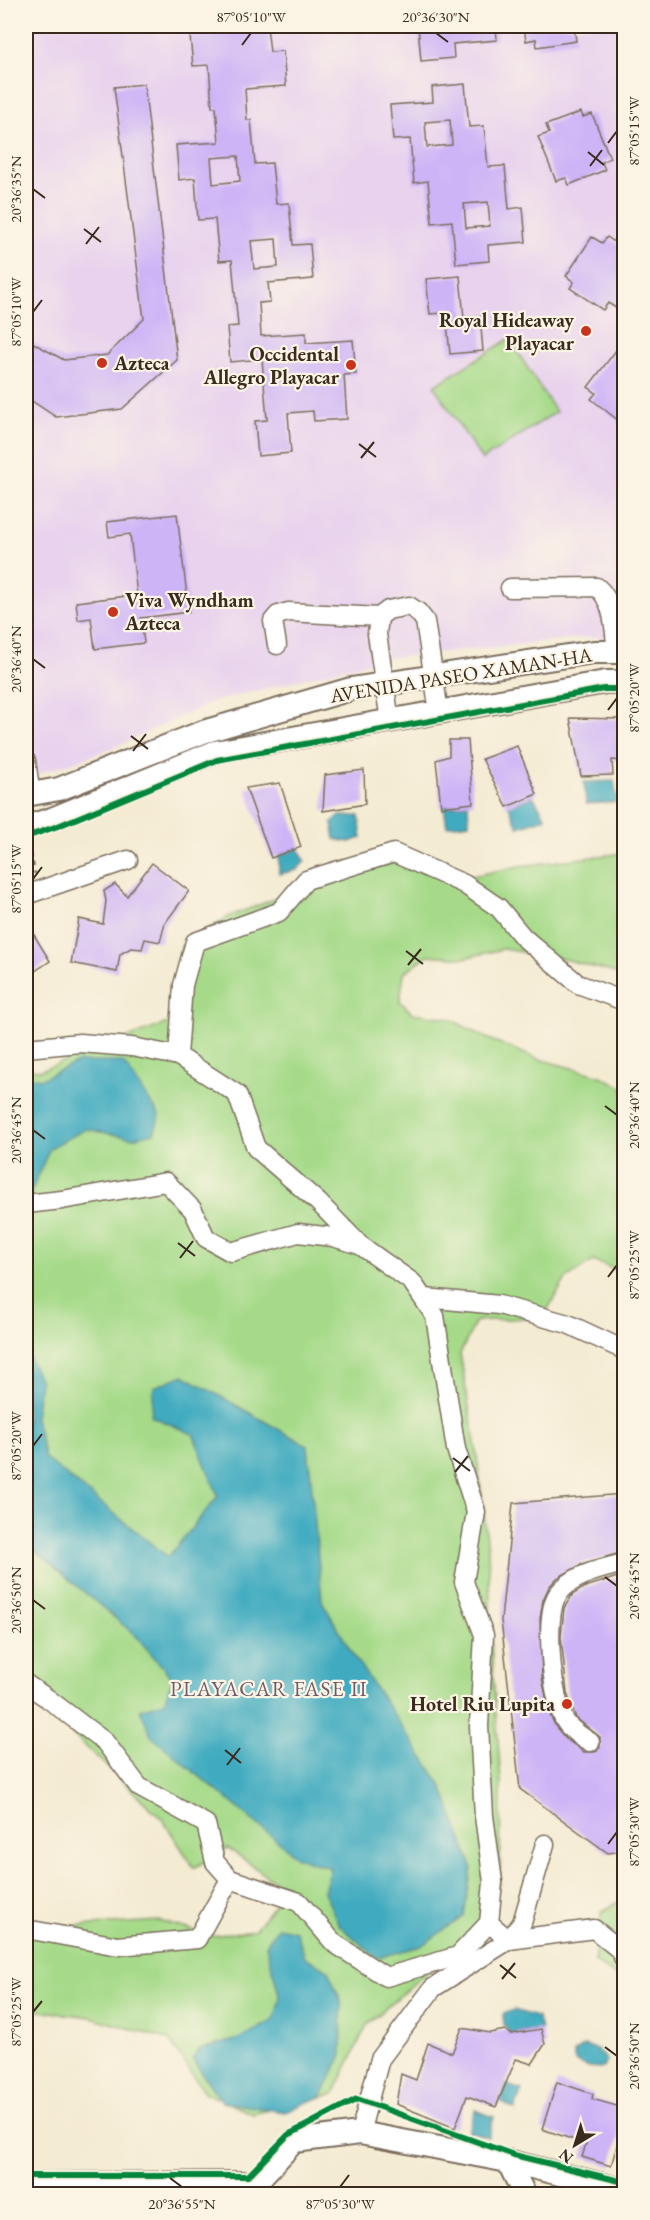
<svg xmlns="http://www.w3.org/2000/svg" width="650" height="2220" viewBox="0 0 650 2220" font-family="'EB Garamond',serif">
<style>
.built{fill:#e8d2ee}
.green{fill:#a6da89;stroke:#708254;stroke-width:1.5}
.water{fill:#41abc0;stroke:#3e6a6f;stroke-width:1.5}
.building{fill:#cdb4f7;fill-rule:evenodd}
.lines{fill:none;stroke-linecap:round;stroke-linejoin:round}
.minor-casing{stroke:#7c6e5d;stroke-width:21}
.major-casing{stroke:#7c6e5d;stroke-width:26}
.path{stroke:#7c6e5d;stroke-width:3;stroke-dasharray:4.5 4.5;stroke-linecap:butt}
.minor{stroke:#fff;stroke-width:18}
.major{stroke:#fff;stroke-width:22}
.cycleway-casing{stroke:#fcf5e5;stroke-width:10}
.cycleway{stroke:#00873e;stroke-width:6}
.ticks{fill:none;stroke:#3b2a1e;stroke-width:2}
.poi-dot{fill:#c8321e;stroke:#fcf5e5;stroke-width:2}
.labels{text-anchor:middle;stroke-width:4.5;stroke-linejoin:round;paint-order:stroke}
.poi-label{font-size:20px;font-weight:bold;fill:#3b2a1e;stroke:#fcf5e5;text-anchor:end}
.street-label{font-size:20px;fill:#3b2a1e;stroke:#fcf5e5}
.neighbourhood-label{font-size:21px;letter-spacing:1.5px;fill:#6e5a6a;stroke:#fcf5e5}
.neatline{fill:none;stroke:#3b2a1e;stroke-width:2}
.ticks-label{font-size:15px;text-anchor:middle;fill:#3b2a1e}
</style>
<rect width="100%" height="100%" fill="#fcf5e5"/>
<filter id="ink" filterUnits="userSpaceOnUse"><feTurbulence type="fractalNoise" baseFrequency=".0167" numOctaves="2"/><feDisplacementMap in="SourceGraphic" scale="12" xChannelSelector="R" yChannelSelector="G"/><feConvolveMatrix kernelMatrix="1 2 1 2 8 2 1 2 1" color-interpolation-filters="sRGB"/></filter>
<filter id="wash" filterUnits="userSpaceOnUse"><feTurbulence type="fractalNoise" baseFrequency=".008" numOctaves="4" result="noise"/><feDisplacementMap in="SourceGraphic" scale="24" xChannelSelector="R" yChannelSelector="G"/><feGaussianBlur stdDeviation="1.35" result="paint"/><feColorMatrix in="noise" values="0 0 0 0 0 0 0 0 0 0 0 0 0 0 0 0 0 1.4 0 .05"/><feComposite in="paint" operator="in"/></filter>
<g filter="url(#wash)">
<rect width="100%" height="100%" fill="#f4ebd3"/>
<path class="built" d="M26 26H624V639L589 637 386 658 215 701 111 749 26 778Z"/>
<g class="green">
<path d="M509 339 556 412 482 460 434 386Z"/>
<path d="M624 853V971L619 974 564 959 503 949 464 958 428 955 404 973 400 1001 412 1013 448 1018 484 1037 535 1058 601 1076 624 1088V1273L593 1261 565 1280 546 1312 525 1318 476 1321 460 1354 476 1448 488 1549 492 1662 501 1781 500 1882 480 1936 422 1976 367 2025 334 2094 253 2114 205 2093 169 2040 91 2017 26 2009V1922L77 1926 160 1921 212 1936 254 1930 286 1890 228 1848 194 1868 163 1820 62 1724 26 1696V1069L41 1070 171 1022 182 945 230 916 317 883 404 860 459 879 519 866Z"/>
<path d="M624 1899V1982L594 1961 602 1911Z"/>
</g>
<g class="water">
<path d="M614 781 618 802 586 804 584 782Z"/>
<path d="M533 796 546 818 518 827 509 806Z"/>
<path d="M468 804 469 823 447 826 444 807Z"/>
<path d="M339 816H359L362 838 349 842 335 839 332 823Z"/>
<path d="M298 848 305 861 297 870 279 874V855Z"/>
<path d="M78 1062H123L160 1116 154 1133 132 1138 86 1129 50 1148 26 1204V1075L41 1079Z"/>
<path d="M26 1351 40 1381 35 1418 45 1458 168 1557 218 1496 193 1434 151 1416 154 1387 183 1375 308 1446 322 1601 355 1658 441 1784 472 1867 464 1916 421 1946 377 1958 339 1925 324 1892 330 1868 297 1857 152 1737 140 1709 164 1702 173 1679 135 1635 26 1543Z"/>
<path d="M278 1927 296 1931 305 1957 328 1970 341 2001 342 2055 322 2096 285 2112 222 2102 192 2059 201 2049 239 2039 274 2020 280 1998 266 1945Z"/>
<path d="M514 2010 537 2017 541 2029 511 2034 504 2025 503 2014Z"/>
<path d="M585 2046 597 2049 607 2060 603 2068 587 2067 575 2061 573 2053Z"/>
<path d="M507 2085 522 2090 515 2109 500 2102Z"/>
<path d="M475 2110 494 2117 488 2137 468 2131Z"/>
</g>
<g id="blocks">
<g class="building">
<path d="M189 26H267L270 52 283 51 286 86 245 89 247 120H251L255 164 272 163 276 204 289 203 293 245 310 244 313 279 268 283 270 302 259 303 261 336 306 333V343L353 340 356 374 344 375 347 419 314 421 313 411 288 413 291 453 258 456 255 421 267 420 262 359 230 362 227 327 238 326 232 260 219 261 215 219 198 220 195 178 179 180 176 145 219 142 216 107H212L209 65 193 66ZM238 156 240 181 213 184 211 158ZM276 239 278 267 254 269 251 241Z"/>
<path d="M418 26H496L497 40 453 44 454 58 421 61Z"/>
<path d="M524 26H574L576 41 537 47 536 39 526 41Z"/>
<path d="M144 84 177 360 122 409 56 417 26 397V339L64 360 107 355 144 319 114 87Z"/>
<path d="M465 84 469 127 484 126 488 167 505 166 509 209 523 207 526 242 488 245 489 261 456 264 452 221 432 223 428 181 414 183 410 139 393 140 390 105 433 102 432 87ZM450 120 452 145 427 147 425 122ZM488 202 490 226 466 228 464 204Z"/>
<path d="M581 112 583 117 592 114 610 158 602 162 605 170 569 185 566 178 556 181 538 137 549 133 546 125Z"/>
<path d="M592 237 602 243 607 237 624 249V295L616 308 608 303 603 310 570 288 574 282 566 276Z"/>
<path d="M460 276 464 318 480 316 483 351 450 354 446 313 430 314 426 279Z"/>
<path d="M617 349 624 354V425L591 399 596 393 588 387Z"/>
<path d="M177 514 189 612 141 618 144 643 95 649 91 618 78 620 76 602 137 595 130 534 109 537 107 522Z"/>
<path d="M570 718 624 719V761L612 760 613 775 581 776Z"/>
<path d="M449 740H468L473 803 441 807 436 760 449 756Z"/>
<path d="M517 746 537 794 507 807 482 759Z"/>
<path d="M364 770 365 804 323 811 325 775Z"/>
<path d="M280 783 301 847 271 858 246 788Z"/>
<path d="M152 863 189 891 165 923 160 942 145 939 142 949 131 948 120 954 117 972 71 963 79 919 103 924 106 901 104 891 115 884 127 896Z"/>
<path d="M26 922 50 961 26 977Z"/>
<path d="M624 1494V1552L584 1563 557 1578 549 1587 543 1600 540 1619 542 1678 550 1715 556 1727 566 1739 584 1752H595L600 1748V1737L576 1718 567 1693 561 1637 564 1608 572 1595 585 1587 624 1575V1851L608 1853 520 1789 501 1620 513 1503Z"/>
<path d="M462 2028 490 2033 505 2030 511 2034 541 2029 545 2044 532 2064 516 2059 496 2107 467 2096 455 2128 396 2104 401 2074 416 2080 428 2043 452 2053Z"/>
<path d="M557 2082 593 2094 592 2099 624 2108V2121L611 2166 582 2157 586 2144 542 2129Z"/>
</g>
</g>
</g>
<g filter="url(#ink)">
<use href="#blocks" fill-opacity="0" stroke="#7c6e5d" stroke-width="1.5"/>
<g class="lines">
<g class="minor-casing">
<g id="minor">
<path d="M510 588 597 587C615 603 614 630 617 652"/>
<path d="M277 645 273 621 278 615 288 612 379 617"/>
<path d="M390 721 377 634 379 617 388 610 409 606 418 612 425 621 439 712"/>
<path d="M26 761 31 794"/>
<path d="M26 895 128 860"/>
<path d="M26 1048 80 1043 132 1047 178 1056 183 985 195 942 279 912 306 880 394 853 464 884 499 908 523 937 578 984 624 1001"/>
<path d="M178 1056 237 1094 256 1148 318 1202 357 1242"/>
<path d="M26 1204 62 1200 166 1182 193 1210 206 1238 231 1252 298 1233 333 1237 360 1245 412 1282 435 1316 456 1449 476 1512 464 1582 484 1635 479 1726 484 1816 493 1882 489 1923"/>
<path d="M425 1298 499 1305 568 1324 624 1350"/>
<path d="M26 1684 47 1698 105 1742 139 1787 206 1824 215 1862 230 1879 299 1902 334 1943 386 1977 458 1956 489 1923 509 1940 594 1929 620 1950 624 1959"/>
<path d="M590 1742C581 1736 571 1731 565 1721 552 1700 543 1614 558 1594 573 1574 602 1569 624 1563"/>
<path d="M26 1929 118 1946 197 1939 230 1879"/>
<path d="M360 2133 380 2059 433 1988 509 1940 522 1923 545 1844"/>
</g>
</g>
<g class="major-casing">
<g id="major">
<path d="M26 795 59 789 203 732 351 689 594 652H624"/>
<path d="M26 827 52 819 215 752 606 682H624"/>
<path d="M508 2161 624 2190"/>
<path d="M26 2184 255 2183"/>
<path d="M250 2194 255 2183 294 2141 360 2133 508 2161 524 2194"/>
</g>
</g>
<path class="path" d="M29 845 35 874"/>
<use href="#minor" class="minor"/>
<use href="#major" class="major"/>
<g class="cycleway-casing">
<g id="cycleway">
<path d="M26 837 58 826 217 760 604 689H624"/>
<path d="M26 2176H248L288 2135 357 2099 514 2155 624 2182"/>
</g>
</g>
<use href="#cycleway" class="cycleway"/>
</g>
</g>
<path class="ticks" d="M436 33 448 42M242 45 251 33M608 143 617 131M588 152 604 165M590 166 602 150M33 189 45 198M84 229 101 242M86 244 99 227M33 312 42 300M359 444 376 457M361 458 374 442M33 659 45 668M608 710 617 698M131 736 148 749M133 751 146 734M33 879 42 867M406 951 423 964M408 965 421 949M605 1106 617 1115M33 1130 45 1139M178 1243 195 1256M180 1258 193 1241M608 1277 617 1265M33 1446 42 1434M453 1458 470 1471M455 1472 468 1456M605 1577 617 1586M33 1600 45 1609M225 1750 241 1763M227 1765 240 1748M608 1844 617 1832M500 1965 516 1978M502 1979 515 1963M33 2012 42 2001M605 2047 617 2056M170 2178 182 2187M340 2187 349 2175"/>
<g class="poi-dot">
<circle cx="586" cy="331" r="6"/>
<circle cx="102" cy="363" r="6"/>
<circle cx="351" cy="365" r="6"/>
<circle cx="113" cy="612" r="6"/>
<circle cx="567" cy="1704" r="6"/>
</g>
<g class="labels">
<g class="poi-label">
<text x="574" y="327">Royal Hideaway<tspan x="574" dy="23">Playacar</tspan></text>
<text x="339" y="361">Occidental<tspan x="339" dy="23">Allegro Playacar</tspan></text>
<text x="114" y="370" text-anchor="start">Azteca</text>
<text x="125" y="607" text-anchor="start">Viva Wyndham<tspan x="125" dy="23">Azteca</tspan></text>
<text x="555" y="1711">Hotel Riu Lupita</text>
</g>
<g class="street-label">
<text transform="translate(461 675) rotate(-9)" y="7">AVENIDA PASEO XAMAN-HA</text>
</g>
<g class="neighbourhood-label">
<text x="269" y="1696">PLAYACAR FASE II</text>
</g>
</g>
<rect width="650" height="2220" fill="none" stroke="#fcf5e5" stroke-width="66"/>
<g transform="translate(575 2145) rotate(218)" stroke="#fcf5e5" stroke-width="4.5" paint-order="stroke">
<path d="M0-4.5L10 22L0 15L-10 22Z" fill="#3b2a1e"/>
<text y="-9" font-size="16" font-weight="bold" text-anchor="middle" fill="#3b2a1e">N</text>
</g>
<rect x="33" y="33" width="584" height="2154" class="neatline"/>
<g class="ticks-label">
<text x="251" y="22">87°05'10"W</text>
<text x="436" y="22">20°36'30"N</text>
<text transform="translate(634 131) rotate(-90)" y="5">87°05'15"W</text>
<text transform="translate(16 189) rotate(-90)" y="5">20°36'35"N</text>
<text transform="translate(16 312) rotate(-90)" y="5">87°05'10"W</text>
<text transform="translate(16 659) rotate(-90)" y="5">20°36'40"N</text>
<text transform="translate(634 698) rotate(-90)" y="5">87°05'20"W</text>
<text transform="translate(16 879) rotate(-90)" y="5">87°05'15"W</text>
<text transform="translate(634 1115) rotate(-90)" y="5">20°36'40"N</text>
<text transform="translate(16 1130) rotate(-90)" y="5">20°36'45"N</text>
<text transform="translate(634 1265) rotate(-90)" y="5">87°05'25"W</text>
<text transform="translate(16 1446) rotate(-90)" y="5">87°05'20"W</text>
<text transform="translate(634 1586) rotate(-90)" y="5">20°36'45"N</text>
<text transform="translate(16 1600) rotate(-90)" y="5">20°36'50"N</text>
<text transform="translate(634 1832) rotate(-90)" y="5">87°05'30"W</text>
<text transform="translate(16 2012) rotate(-90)" y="5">87°05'25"W</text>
<text transform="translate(634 2056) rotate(-90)" y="5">20°36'50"N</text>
<text x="182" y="2209">20°36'55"N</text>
<text x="340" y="2209">87°05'30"W</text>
</g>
</svg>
